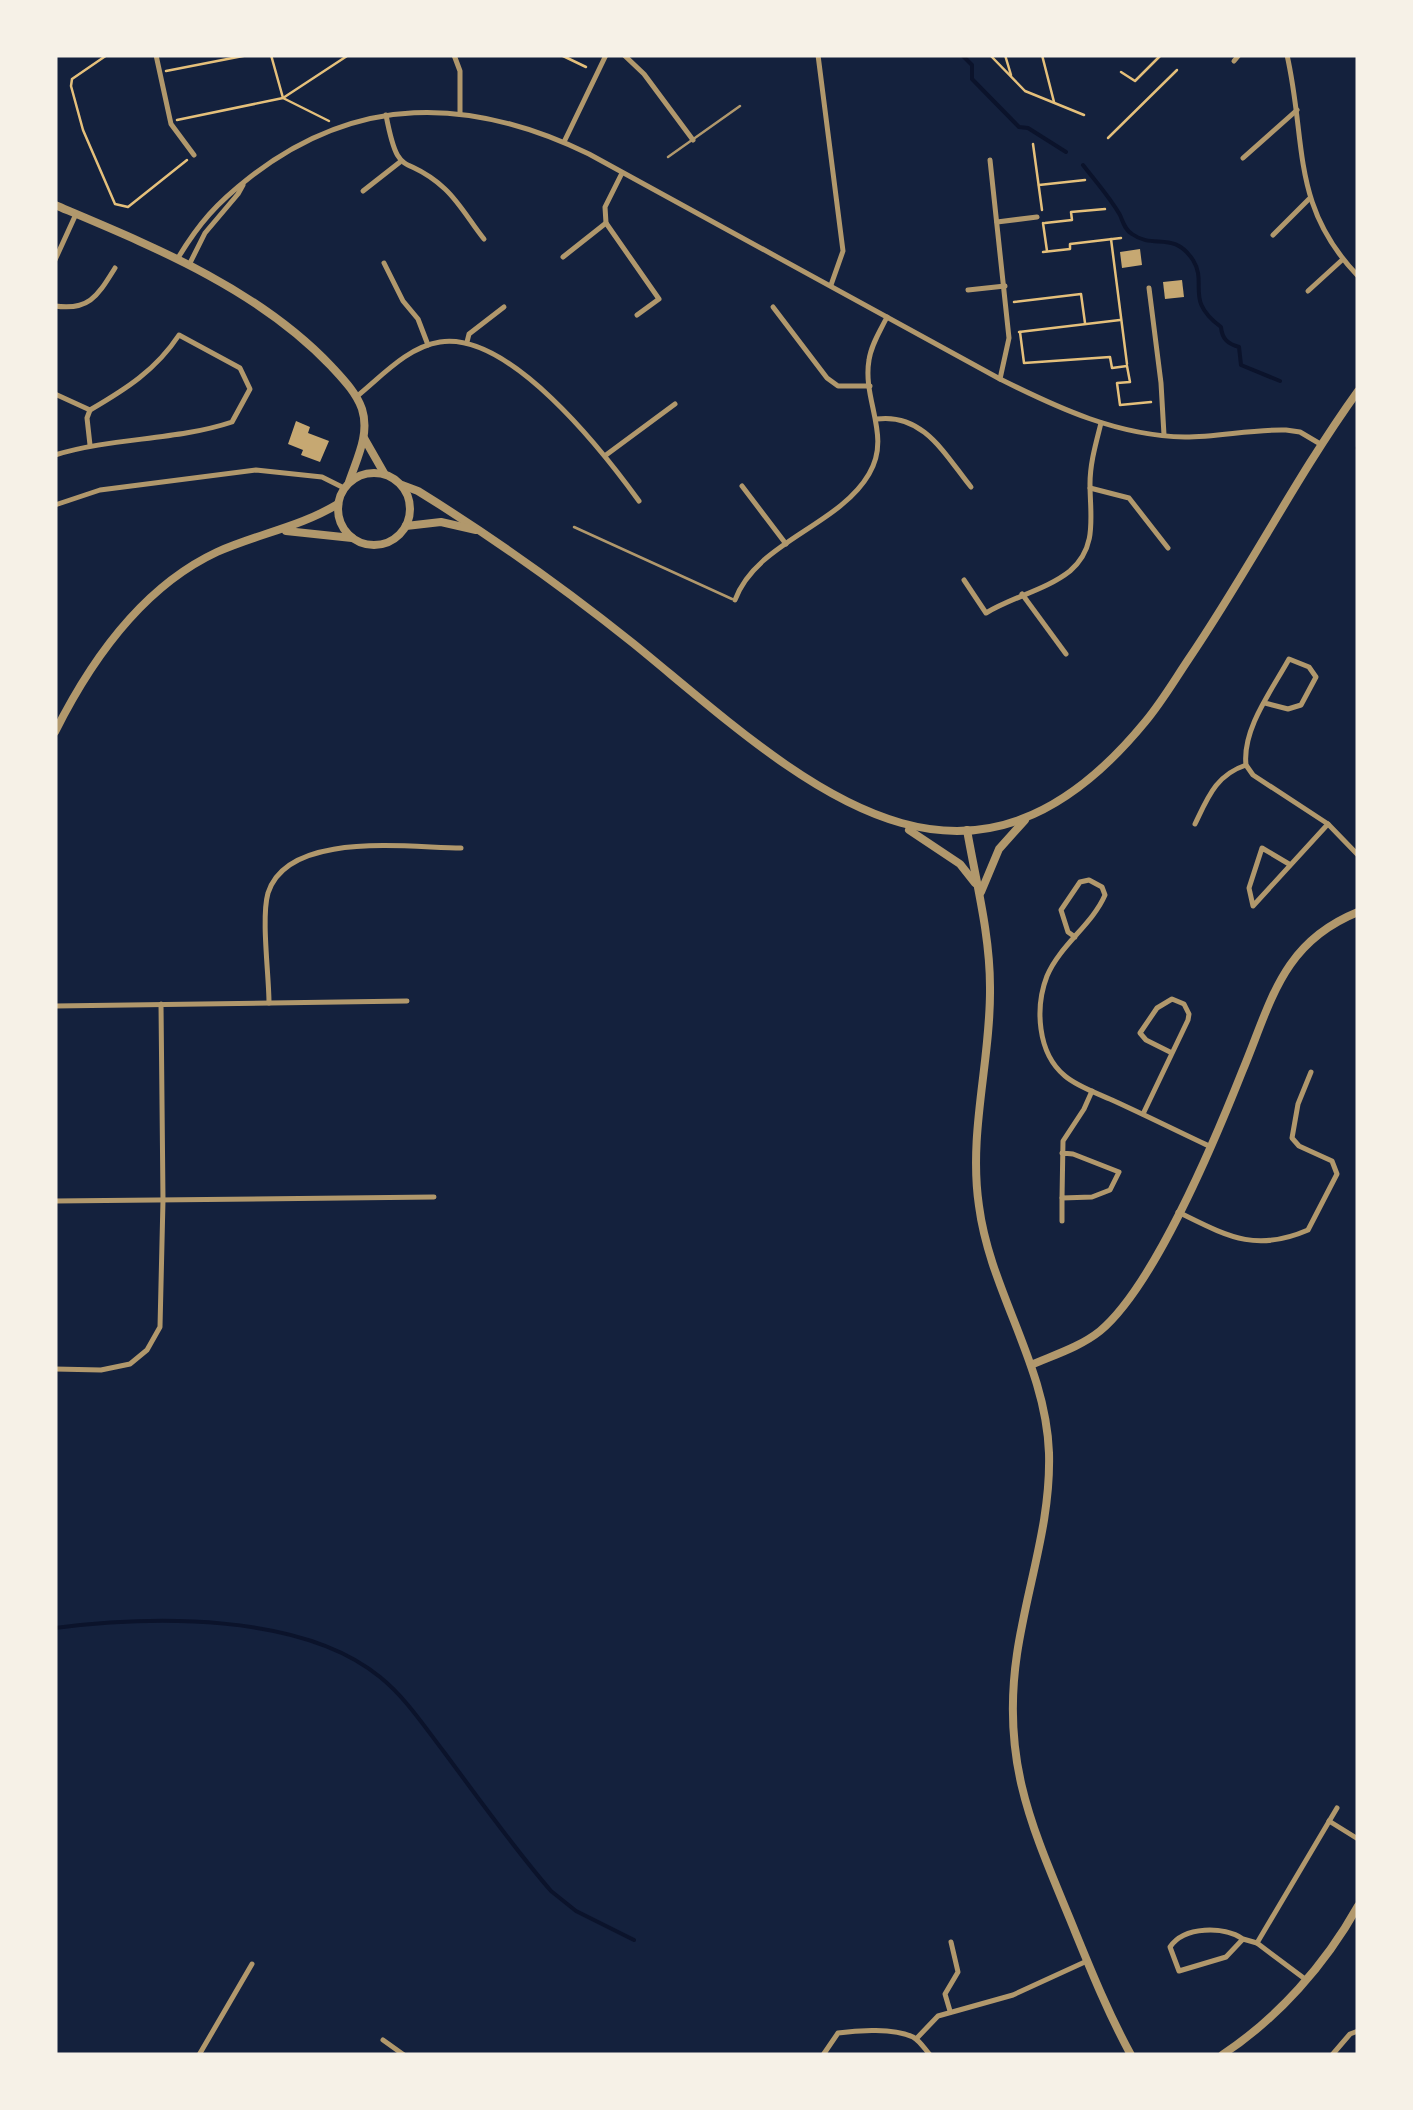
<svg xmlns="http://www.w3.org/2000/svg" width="1413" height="2110" viewBox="0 0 1413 2110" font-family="Mulish,sans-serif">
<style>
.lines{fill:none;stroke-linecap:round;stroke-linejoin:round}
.stream{stroke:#0b132b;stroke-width:4}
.building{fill:#c6a872}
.path{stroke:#e5c07b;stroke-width:2.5}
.service{stroke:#b1986c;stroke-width:2.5}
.minor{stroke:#b1986c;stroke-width:5}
.tertiary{stroke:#b1986c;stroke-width:8}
</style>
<rect width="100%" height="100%" fill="#14213d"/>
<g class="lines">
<g class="stream">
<path d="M962 55 972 65V79L1019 127 1028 128 1066 152"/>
<path d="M1083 165C1096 182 1109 196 1120 215 1123 222 1125 230 1132 234 1154 250 1173 230 1193 260 1208 284 1184 300 1221 327 1222 339 1228 344 1239 347L1241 365 1280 381"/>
<path d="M1357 448 1358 449"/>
<path d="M55 1628C150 1616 301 1612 380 1677 405 1697 424 1726 444 1752 479 1799 513 1847 551 1891L576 1911 634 1940"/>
</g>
</g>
<g class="building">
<path d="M1140 249 1142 265 1122 268 1120 252Z"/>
<path d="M1182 280 1184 297 1165 299 1163 282Z"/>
<path d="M296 421 310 427 308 433 329 441 320 462 301 455 303 450 288 444Z"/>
</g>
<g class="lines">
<g class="path">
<path d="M107 55 72 79 71 86 83 130 115 204 128 207 187 160"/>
<path d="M271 55 283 98 329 121"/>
<path d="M561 55 586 67"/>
<path d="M990 55 1025 91 1084 115"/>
<path d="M1005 55 1011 75"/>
<path d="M1042 55 1054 102"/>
<path d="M166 71 248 55"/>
<path d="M1121 72 1135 81 1161 55"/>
<path d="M177 120 283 98 347 56"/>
<path d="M1108 138 1177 70"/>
<path d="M1033 144 1042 210"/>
<path d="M1039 185 1085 180"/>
<path d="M1043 223 1047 251"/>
<path d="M1045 223 1072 220 1071 212 1105 209"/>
<path d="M1111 239 1127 364"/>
<path d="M1043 252 1070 249V244L1121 238"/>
<path d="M1014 302 1081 294 1085 323"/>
<path d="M1019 332 1120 320"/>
<path d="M1020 332 1024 363 1110 357 1112 368 1127 366 1130 382 1117 383 1120 405 1151 402"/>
</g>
<g class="service">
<path d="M668 157 740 106"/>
<path d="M574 527 732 599"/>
</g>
<g class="minor">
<path d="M156 55 171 124 194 155"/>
<path d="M454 55 460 71V114"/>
<path d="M624 55 644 74 693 140"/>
<path d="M818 55 843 251 831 285"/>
<path d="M1287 55C1307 143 1290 205 1358 276"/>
<path d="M1234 61 1239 55"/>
<path d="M386 115C399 183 404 151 445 189 460 203 471 223 484 239"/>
<path d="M564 142 606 55"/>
<path d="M1243 158 1297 110"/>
<path d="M990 160 1009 338 1000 379"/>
<path d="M622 173 605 207 606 223 659 299 637 315"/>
<path d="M363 191 400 162"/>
<path d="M997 222 1037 217"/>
<path d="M1273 235 1309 199"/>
<path d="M563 257 606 223"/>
<path d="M178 258C199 223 217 203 249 178 356 94 469 96 589 154L1000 379C1058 408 1118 436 1185 437 1219 437 1252 429 1286 430L1300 432 1322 445"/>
<path d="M55 260 76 214"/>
<path d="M384 263 403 301 418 319 428 345"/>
<path d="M189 265 205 233 238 194 243 185"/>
<path d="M1149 288 1161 383 1164 435"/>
<path d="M968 290 1005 286"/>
<path d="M1308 291 1342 260"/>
<path d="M55 306C90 311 98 295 115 268"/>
<path d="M773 307 827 378 838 386H870"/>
<path d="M467 342 469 334 504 307"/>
<path d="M55 394 90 410C126 389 156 370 179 335L240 368 250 389 232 422C175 441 113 437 55 455"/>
<path d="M356 397C381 377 407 347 440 342 509 331 602 450 639 501"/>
<path d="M90 410 87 418 90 445"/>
<path d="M877 419C924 413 945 455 971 487"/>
<path d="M606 455 675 404"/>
<path d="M742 486 786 544"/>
<path d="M1090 488 1129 498 1168 548"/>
<path d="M55 505 100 490 256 470 322 477 344 488"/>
<path d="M964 580 986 613C1012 597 1046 590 1070 571 1098 547 1090 516 1090 484 1090 463 1096 443 1101 423"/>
<path d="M1022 594 1066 654"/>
<path d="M735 600C756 542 839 526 869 474 892 436 862 400 869 360 871 345 880 331 887 317"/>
<path d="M1265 703 1288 709 1301 705 1316 677 1309 667 1289 659C1272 690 1242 729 1246 765L1253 775 1328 824 1358 855"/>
<path d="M1195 824C1208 797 1216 775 1246 765"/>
<path d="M1289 864 1262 848 1249 888 1253 906 1328 824"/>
<path d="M1075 937 1068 932 1061 910 1080 882 1089 880 1102 887 1105 895C1092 925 1060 945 1047 976 1035 1007 1037 1053 1065 1076 1078 1087 1097 1093 1112 1100 1145 1115 1177 1131 1209 1146"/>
<path d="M269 1003C269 975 261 918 268 893 288 830 409 848 461 848"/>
<path d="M55 1006 407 1001"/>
<path d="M1143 1114 1188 1020 1189 1014 1184 1004 1172 999 1157 1008 1140 1033 1146 1040 1172 1053"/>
<path d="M1062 1153 1073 1154 1119 1172 1110 1190 1092 1197 1062 1198 1063 1141 1084 1109 1092 1091"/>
<path d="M55 1201 434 1197"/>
<path d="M1178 1212C1227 1236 1255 1253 1308 1230L1337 1174 1332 1161 1299 1146 1292 1138 1298 1104 1311 1072"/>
<path d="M1062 1221V1198"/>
<path d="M55 1369 101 1370 130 1364 147 1350 160 1327 163 1200 161 1004"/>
<path d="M1329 1821 1358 1839"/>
<path d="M1243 1939C1224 1926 1184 1926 1170 1947L1179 1971 1226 1957 1243 1939 1257 1943"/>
<path d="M1305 1979 1257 1943 1337 1808"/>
<path d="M950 2011 945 1994 958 1972 951 1942"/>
<path d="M917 2038 938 2016 1013 1995 1087 1961"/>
<path d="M383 2040 404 2055"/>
<path d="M199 2055 252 1964"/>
<path d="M823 2055 838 2033C858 2030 894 2028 913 2037 920 2041 924 2048 930 2055"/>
<path d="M1332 2055 1350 2034 1358 2031"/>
</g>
<g class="tertiary">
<path d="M55 205C152 246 257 288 331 366 342 378 356 392 362 409 370 434 357 458 349 482"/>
<path d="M364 438 384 473"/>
<circle cx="374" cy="509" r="36"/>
<path d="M402 485 418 491C494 538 564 588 634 644 798 778 962 945 1145 722 1161 703 1174 681 1188 660 1248 572 1296 477 1358 391"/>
<path d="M406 526 441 522 476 530"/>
<path d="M286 531 352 538"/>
<path d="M55 732C91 660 142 587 217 552 257 534 300 527 338 504"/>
<path d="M909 830 960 864 975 883"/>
<path d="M967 830C976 882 990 934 990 987 991 1061 968 1132 979 1206 990 1291 1046 1365 1049 1453 1051 1523 1027 1586 1017 1654 1001 1762 1032 1827 1072 1924 1090 1968 1108 2013 1131 2055"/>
<path d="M981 892 999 849 1025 820"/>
<path d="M1031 1365C1054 1355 1080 1347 1100 1331 1154 1286 1215 1140 1242 1072 1271 1003 1281 943 1358 912"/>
<path d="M1222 2055C1278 2018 1325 1965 1358 1906"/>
</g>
</g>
<rect width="1413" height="2110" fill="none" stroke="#f6f1e7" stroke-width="115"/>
</svg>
